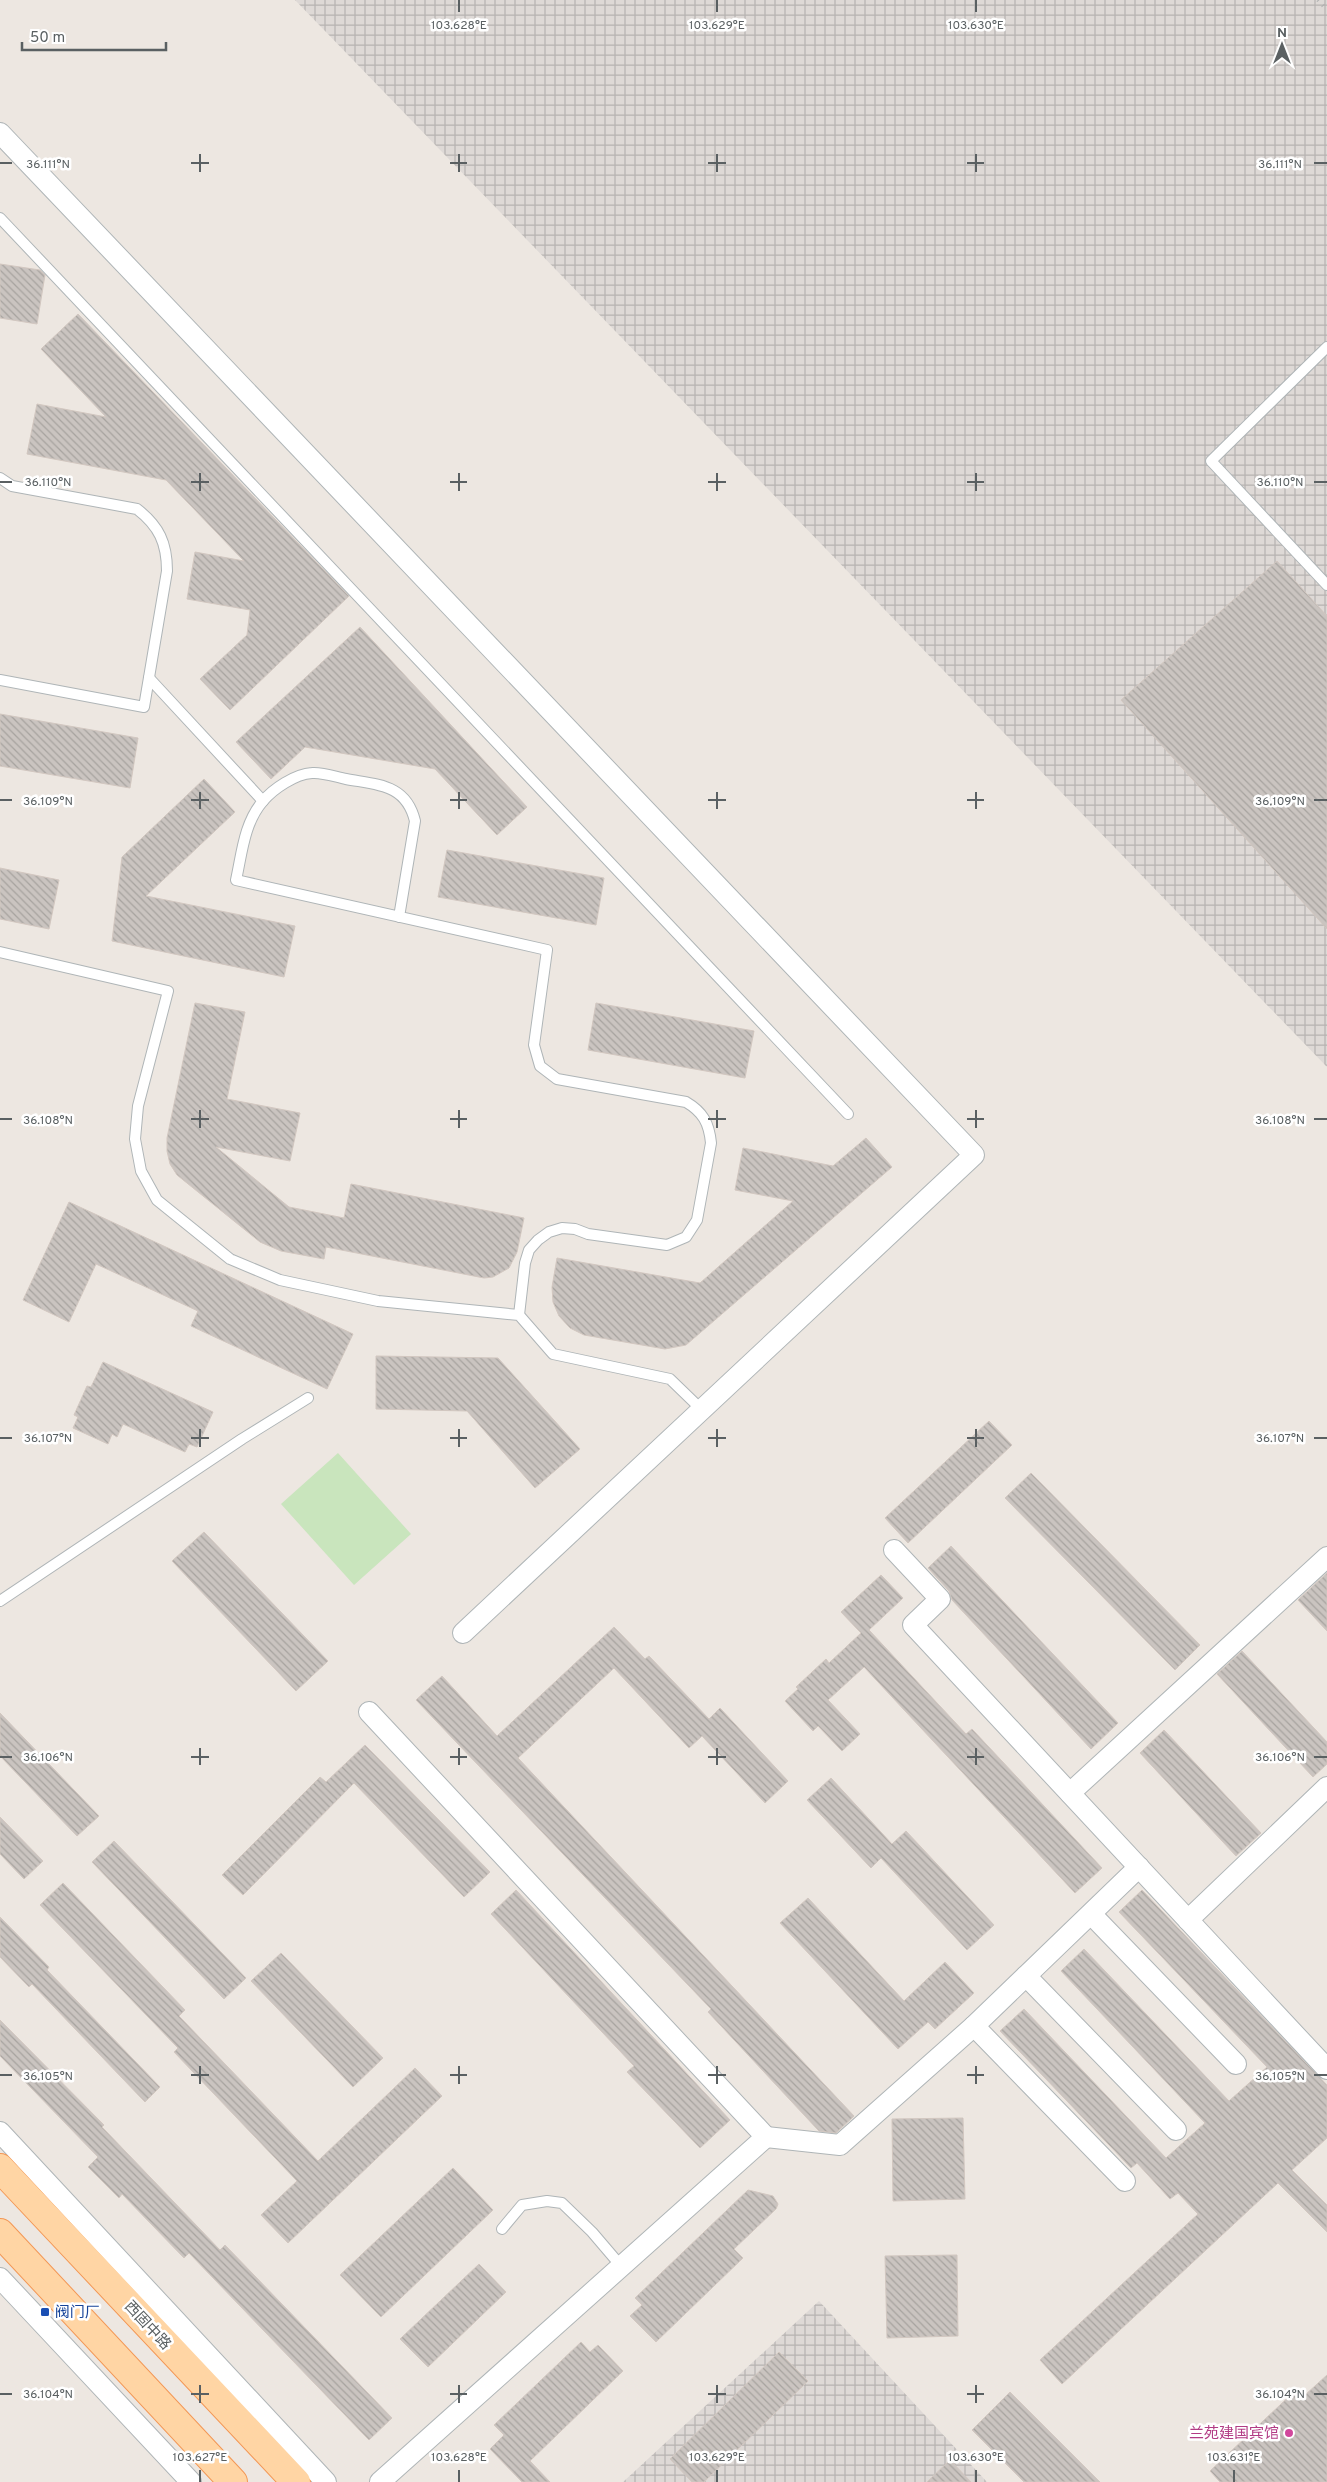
<svg xmlns="http://www.w3.org/2000/svg" width="1327" height="2482" viewBox="0 0 1327 2482" font-family="Overpass,'Noto Sans SC',sans-serif">
<style>
.industrial{fill:url(#industrial-grid)}
.pitch{fill:#c9e5bd}
.building{fill:url(#building-back-hatch);stroke:#d2c7c0}
.lines{fill:none;stroke-linecap:round;stroke-linejoin:round}
.lane-casing{stroke:#afb5b7;stroke-width:12}
.street-casing{stroke:#afb5b7;stroke-width:22}
.primary-casing{stroke:#f39755;stroke-width:30}
.lane{stroke:#fff;stroke-width:10}
.street{stroke:#fff;stroke-width:20}
.primary{stroke:#ffd5a4;stroke-width:28}
.rail{stroke:#afb0b0;stroke-width:4;stroke-dasharray:1 6;stroke-linecap:butt}
.ticks{fill:none;stroke:#5a6062;stroke-width:2}
.transit-dot{fill:#1a4fb4;stroke:#fff;stroke-width:2}
.hotel-dot{fill:#d1479c;stroke:#fff;stroke-width:2}
.labels{text-anchor:middle;stroke-width:5;stroke-linejoin:round;paint-order:stroke}
.transit-label{font-size:15px;fill:#164399;stroke:#fff;text-anchor:start}
.street-label{font-size:15px;fill:#5a6062;stroke:#fff}
.hotel-label{font-size:15px;fill:#b23c85;stroke:#fff;text-anchor:end}
.ticks-label{font-size:12px;text-anchor:middle;fill:#5a6062;stroke:#fff;stroke-width:5;stroke-linejoin:round;paint-order:stroke}
</style>
<defs>
<pattern id="industrial-grid" width="8" height="8" patternUnits="userSpaceOnUse" patternTransform="scale(1.25)"><rect width="8" height="8" fill="#ded9d6"/><path d="M0 4h8M4 0v8" fill="none" stroke="#b7b3b1"/></pattern>
<pattern id="building-back-hatch" width="6" height="6" patternUnits="userSpaceOnUse" patternTransform="scale(1.25)"><rect width="6" height="6" fill="#cac4c0"/><path d="M-1 5l2 2M0 0l6 6M5-1l2 2" fill="none" stroke="#a7a39f"/></pattern>
</defs>
<rect width="100%" height="100%" fill="#ede7e1"/>
<g class="industrial">
<path d="M295 0H1327V1067Z"/>
<path d="M819 2301 987 2482H623Z"/>
</g>
<path class="pitch" d="M338 1453 411 1534 354 1585 281 1504Z"/>
<g class="building">
<path d="M0 264 40 270 45 275 37 324 0 318Z"/>
<path d="M78 314 349 596 230 710 200 679 247 635 250 610 187 599 195 552 244 561 166 480 27 454 37 404 106 417 41 349Z"/>
<path d="M1277 561 1327 616V929L1121 700Z"/>
<path d="M360 627 527 807 497 835 435 769 305 747 271 779 236 742Z"/>
<path d="M0 714 138 738 130 788 0 766Z"/>
<path d="M204 779 235 812 146 896 295 926 284 977 112 941 122 857Z"/>
<path d="M447 850 604 878 596 925 438 897Z"/>
<path d="M0 868 59 880 49 929 0 919Z"/>
<path d="M195 1003 245 1012 227 1099 300 1113 290 1161 216 1147 289 1207 344 1218 351 1184 524 1218 517 1252 509 1268 493 1277 484 1278 326 1247 324 1259 281 1251 260 1242 177 1175 170 1164 167 1151V1138Z"/>
<path d="M596 1003 754 1031 745 1078 588 1050Z"/>
<path d="M866 1138 892 1167 686 1345 665 1349 584 1335 570 1328 559 1316 553 1302 552 1287 557 1258 700 1283 793 1201 735 1190 743 1148 833 1166Z"/>
<path d="M69 1202 353 1334 327 1389 191 1326 198 1311 96 1264 69 1322 23 1300Z"/>
<path d="M376 1356 498 1358 580 1449 535 1488 467 1411 376 1409Z"/>
<path d="M103 1362 213 1412 197 1447 189 1444 185 1452 123 1424 117 1437 112 1434 108 1444 73 1428 78 1417 74 1415 87 1386 91 1387Z"/>
<path d="M989 1421 1012 1445 908 1543 885 1518Z"/>
<path d="M1031 1473 1200 1645 1175 1670 1005 1498Z"/>
<path d="M204 1532 328 1661 296 1691 172 1561Z"/>
<path d="M951 1546 1118 1723 1091 1749 952 1600 949 1591 928 1568Z"/>
<path d="M1327 1573V1631L1298 1600Z"/>
<path d="M881 1575 903 1598 869 1630 966 1734 972 1729 1102 1868 1075 1893 864 1667 828 1700 860 1734 842 1751 818 1726 813 1731 785 1701 798 1689 796 1687 826 1659 829 1663 861 1633 841 1612Z"/>
<path d="M614 1627 645 1659 649 1656 709 1719 720 1708 788 1781 765 1803 702 1736 689 1748 614 1668 518 1758 854 2116 836 2133 819 2131 708 2012 711 2009 416 1700 442 1676 497 1736Z"/>
<path d="M1242 1651 1327 1742V1764L1313 1777 1217 1674Z"/>
<path d="M0 1713 99 1816 77 1836 0 1756Z"/>
<path d="M1164 1730 1261 1833 1236 1856 1140 1753Z"/>
<path d="M365 1745 490 1872 464 1897 354 1783 243 1895 222 1875 320 1777 326 1782Z"/>
<path d="M831 1778 892 1844 906 1831 994 1925 967 1950 881 1858 871 1868 807 1800Z"/>
<path d="M0 1817 43 1861 24 1879 0 1854Z"/>
<path d="M114 1841 246 1978 224 1999 92 1862Z"/>
<path d="M63 1883 185 2010 179 2016 318 2161 415 2068 442 2096 288 2243 261 2215 297 2181 174 2052 178 2048 40 1905Z"/>
<path d="M516 1890 730 2120 700 2148 627 2072 634 2066 491 1914Z"/>
<path d="M1142 1890 1327 2085V2138L1292 2170 1327 2205V2232L1278 2183 1062 2384 1040 2360 1198 2214 1178 2193 1170 2199 1137 2163 1131 2168 1000 2031 1024 2009 1166 2158 1205 2123 1061 1971 1084 1949 1229 2101 1267 2067 1119 1912Z"/>
<path d="M808 1898 904 2001 945 1962 974 1993 935 2029 928 2022 898 2049 780 1923Z"/>
<path d="M0 1917 49 1967 47 1970 160 2087 145 2102 32 1984 29 1987 0 1957Z"/>
<path d="M281 1953 383 2058 353 2087 251 1981Z"/>
<path d="M0 2020 104 2125 102 2127 220 2250 225 2245 392 2418 369 2440 189 2253 184 2258 122 2194 119 2198 88 2167 98 2157 0 2056Z"/>
<path d="M963 2118 965 2199 893 2201 892 2119Z"/>
<path d="M453 2168 493 2210 381 2317 340 2275Z"/>
<path d="M748 2190 773 2196 778 2204 776 2209 734 2249 743 2258 656 2342 630 2316 642 2305 635 2298Z"/>
<path d="M957 2255 958 2336 887 2338 885 2256Z"/>
<path d="M479 2264 506 2292 428 2367 400 2339Z"/>
<path d="M581 2342 590 2352 598 2345 623 2371 530 2461 550 2482H522L490 2449 504 2435 494 2425Z"/>
<path d="M779 2352 808 2381 704 2482H692L670 2459Z"/>
<path d="M1327 2375V2482H1220L1210 2471 1298 2388 1305 2395Z"/>
<path d="M1010 2392 1100 2482H1024L972 2430Z"/>
<path d="M950 2460 971 2482H927Z"/>
</g>
<g class="lines">
<g class="lane-casing">
<g id="lane">
<path d="M0 218 848 1114"/>
<path d="M1327 347 1211 461 1327 585"/>
<path d="M0 478 12 486 137 509C159 526 167 543 167 571L144 707 0 680"/>
<path d="M149 678 263 801"/>
<path d="M399 917 415 821C406 784 378 785 346 779 336 777 322 772 312 773 295 774 273 789 263 801 244 823 242 853 236 880L547 950 534 1045 540 1066 557 1079 686 1102C703 1112 709 1123 711 1143L697 1220 686 1237 667 1245 588 1234 575 1229 562 1228 549 1232 538 1240 529 1250 525 1263 519 1315"/>
<path d="M0 952 168 991 138 1106 135 1139 141 1171 157 1200 230 1259 280 1280 378 1301 519 1315 553 1354 670 1379 702 1410"/>
<path d="M0 1601 242 1439 308 1398"/>
<path d="M502 2229 522 2205 547 2201 562 2203 592 2232 621 2266"/>
</g>
</g>
<g class="street-casing">
<g id="street">
<path d="M0 133 974 1155 463 1633"/>
<path d="M894 1550 940 1599 913 1625 1327 2069"/>
<path d="M369 1712 766 2137 380 2482"/>
<path d="M1070 1793 1327 1557"/>
<path d="M1091 1914 1236 2064"/>
<path d="M1188 1920 1327 1787"/>
<path d="M1026 1976 1176 2130"/>
<path d="M0 2132 326 2482"/>
<path d="M766 2137 840 2145 974 2026"/>
<path d="M1125 2181 974 2026 1139 1867"/>
<path d="M0 2278 191 2482"/>
</g>
</g>
<g class="primary-casing">
<g id="primary">
<path d="M0 2168 296 2482"/>
<path d="M0 2233 233 2482"/>
</g>
</g>
<use href="#lane" class="lane"/>
<use href="#street" class="street"/>
<use href="#primary" class="primary"/>
<path class="rail" d="M1318 0 1327 10"/>
</g>
<path class="ticks" d="M459 0V12M717 0V12M976 0V12M200 154V172M459 154V172M717 154V172M976 154V172M0 163H12M191 163H209M450 163H467M708 163H726M967 163H984M1314 163H1327M200 473V491M459 473V491M717 473V491M976 473V491M0 482H12M191 482H209M450 482H467M708 482H726M967 482H984M1314 482H1327M200 792V809M459 792V809M717 792V809M976 792V809M0 800H12M191 800H209M450 800H467M708 800H726M967 800H984M1314 800H1327M200 1110V1128M459 1110V1128M717 1110V1128M976 1110V1128M0 1119H12M191 1119H209M450 1119H467M708 1119H726M967 1119H984M1314 1119H1327M200 1429V1447M459 1429V1447M717 1429V1447M976 1429V1447M0 1438H12M191 1438H209M450 1438H467M708 1438H726M967 1438H984M1314 1438H1327M200 1748V1765M459 1748V1765M717 1748V1765M976 1748V1765M0 1757H12M191 1757H209M450 1757H467M708 1757H726M967 1757H984M1314 1757H1327M200 2066V2084M459 2066V2084M717 2066V2084M976 2066V2084M0 2075H12M191 2075H209M450 2075H467M708 2075H726M967 2075H984M1314 2075H1327M200 2385V2403M459 2385V2403M717 2385V2403M976 2385V2403M0 2394H12M191 2394H209M450 2394H467M708 2394H726M967 2394H984M1314 2394H1327M200 2470V2482M459 2470V2482M717 2470V2482M976 2470V2482M1234 2470V2482"/>
<rect class="transit-dot" x="40" y="2307" width="10" height="10" rx="2.5"/>
<circle class="hotel-dot" cx="1289" cy="2433" r="5"/>
<g class="labels">
<g class="transit-label">
<text x="55" y="2317">阀门厂</text>
</g>
<g class="street-label">
<text transform="translate(148 2325) rotate(47)" y="5">西固中路</text>
</g>
<g class="hotel-label">
<text x="1279" y="2438">兰苑建国宾馆</text>
</g>
</g>
<g class="ticks-label">
<text x="459" y="29">103.628°E</text>
<text x="717" y="29">103.629°E</text>
<text x="976" y="29">103.630°E</text>
<text x="48" y="168">36.111°N</text>
<text x="1280" y="168">36.111°N</text>
<text x="48" y="486">36.110°N</text>
<text x="1280" y="486">36.110°N</text>
<text x="48" y="805">36.109°N</text>
<text x="1280" y="805">36.109°N</text>
<text x="48" y="1124">36.108°N</text>
<text x="1280" y="1124">36.108°N</text>
<text x="48" y="1442">36.107°N</text>
<text x="1280" y="1442">36.107°N</text>
<text x="48" y="1761">36.106°N</text>
<text x="1280" y="1761">36.106°N</text>
<text x="48" y="2080">36.105°N</text>
<text x="1280" y="2080">36.105°N</text>
<text x="48" y="2398">36.104°N</text>
<text x="1280" y="2398">36.104°N</text>
<text x="200" y="2461">103.627°E</text>
<text x="459" y="2461">103.628°E</text>
<text x="717" y="2461">103.629°E</text>
<text x="976" y="2461">103.630°E</text>
<text x="1234" y="2461">103.631°E</text>
</g>
<g transform="translate(1282 45)" stroke="#ffffff" stroke-width="4" paint-order="stroke">
<path d="M0-4L9 19L0 12L-9 19Z" fill="#5a6062"/>
<text y="-8" font-size="14" font-weight="bold" text-anchor="middle" fill="#5a6062">N</text>
</g>
<path d="M22 42v8h144v-8" fill="none" stroke="#5a6062" stroke-width="2.5"/>
<text x="30" y="42" font-size="15" fill="#5a6062" stroke="#ffffff" stroke-width="4" paint-order="stroke">50 m</text>
</svg>
